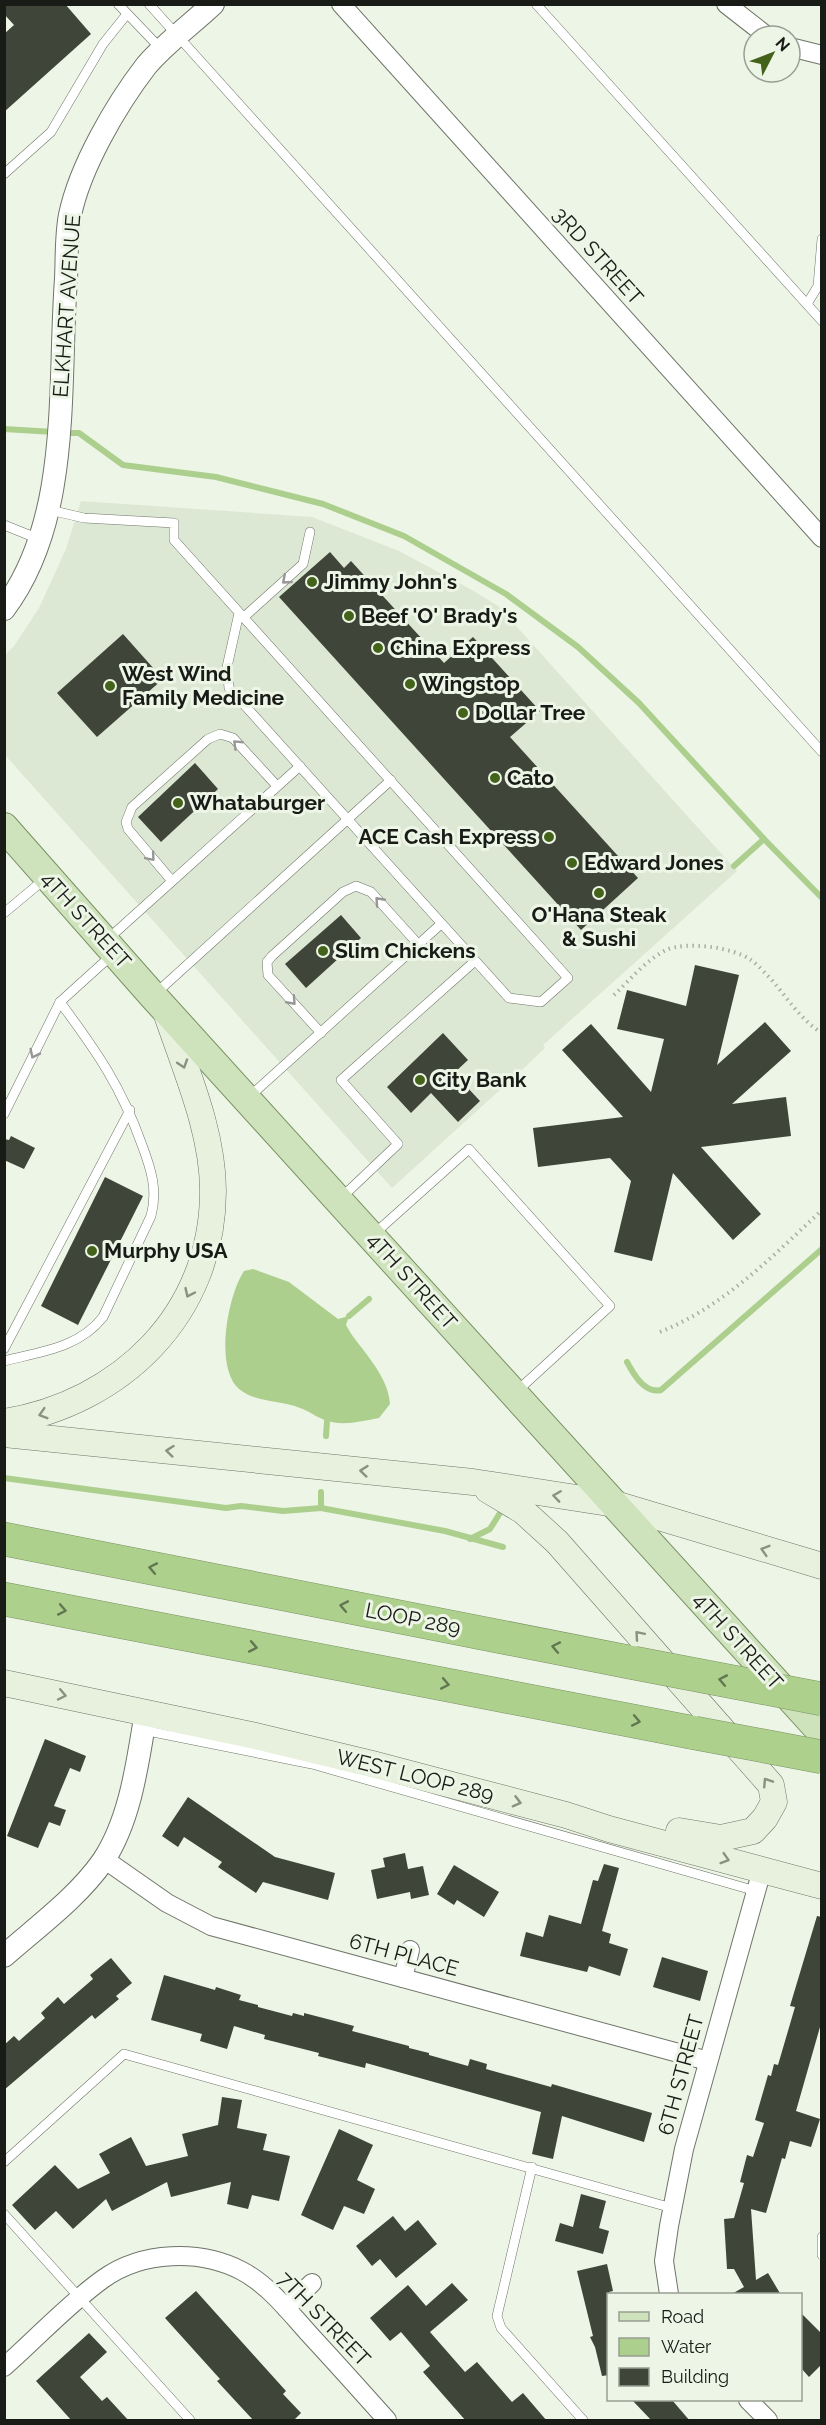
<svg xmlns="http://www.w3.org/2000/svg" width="826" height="2425" viewBox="0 0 826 2425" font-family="Raleway,sans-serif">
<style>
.built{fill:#dce8d3}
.water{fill:#adcf8e}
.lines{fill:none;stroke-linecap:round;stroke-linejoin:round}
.stream{stroke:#adcf8e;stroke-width:6}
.building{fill:#3f4539}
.service-casing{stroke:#6e7568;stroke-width:10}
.minor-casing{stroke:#6e7568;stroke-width:20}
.tertiary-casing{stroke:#6e7568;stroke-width:24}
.secondary-casing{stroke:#6e7568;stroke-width:27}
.primary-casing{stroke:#7a9163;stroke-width:30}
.motorway-casing{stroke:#7a9163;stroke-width:34}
.path{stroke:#a9afa3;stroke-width:4;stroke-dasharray:1.5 4.5;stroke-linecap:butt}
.service{stroke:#fff;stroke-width:9}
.minor{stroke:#fff;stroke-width:18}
.tertiary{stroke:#fff;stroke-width:22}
.secondary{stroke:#e7f1dd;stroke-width:26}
.primary{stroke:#cee3bb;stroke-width:28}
.motorway{stroke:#aed08d;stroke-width:33}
.motorway-bridge-casing{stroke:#7a9163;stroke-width:34;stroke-linecap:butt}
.motorway-bridge{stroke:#aed08d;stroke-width:33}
.oneway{stroke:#979896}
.oneway2{stroke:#8a9183}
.oneway3{stroke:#637652}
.poi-dot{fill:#426319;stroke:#edf5e6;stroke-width:2}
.labels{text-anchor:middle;stroke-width:6;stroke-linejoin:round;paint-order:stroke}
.street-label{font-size:21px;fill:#181b16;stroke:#edf5e6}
.poi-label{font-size:21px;font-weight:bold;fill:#181b16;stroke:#edf5e6;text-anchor:start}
</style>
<rect width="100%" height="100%" fill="#edf5e6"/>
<path class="built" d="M81 501 312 517 399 551 472 590 498 606 737 871 543 1045 545 1048 523 1069 392 1188 5 755 4 656 14 646 39 608 66 549Z"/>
<path class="water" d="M253 1269 289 1282 338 1319 349 1316 346 1325 350 1332C365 1354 388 1376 390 1404L379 1418C362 1421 342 1427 325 1420 316 1417 309 1411 300 1408 281 1400 256 1403 239 1389 214 1367 228 1295 244 1271Z"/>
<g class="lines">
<g class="stream">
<path d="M4 429 54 432"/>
<path d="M64 433H79L123 465 216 477 323 504 404 536 506 594 578 647 639 703 764 839 822 898"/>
<path d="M734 866 764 839"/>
<path d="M349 1316 369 1299"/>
<path d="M627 1362C634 1375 645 1394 661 1390L822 1249"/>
<path d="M326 1436 327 1421"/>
<path d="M4 1478 226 1508 241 1506 283 1511 321 1508V1492"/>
<path d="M321 1508 445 1531 503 1547"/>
<path d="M470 1539 490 1529 500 1513"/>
</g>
</g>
<g class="building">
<path d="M4 4H65L91 34 4 112V34L14 25 4 14Z"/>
<path d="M330 552 344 568 351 561 444 663 473 637 540 711 510 737 638 878 581 930 279 597Z"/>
<path d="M123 634 163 679 97 737 57 693Z"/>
<path d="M195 763 218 789 161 842 138 817Z"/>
<path d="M341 915 361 938 306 988 285 964Z"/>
<path d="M695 965 739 975 717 1065 765 1022 791 1051 732 1104 786 1097 791 1136 701 1147 761 1214 733 1240 673 1173 652 1261 614 1252 631 1181 610 1158 538 1167 533 1128 623 1117 562 1050 591 1024 651 1092 664 1039 617 1029 627 990 686 1006Z"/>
<path d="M443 1033 468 1060 454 1073 480 1101 458 1122 431 1093 411 1113 387 1087Z"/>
<path d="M11 1136 35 1148 24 1169 4 1160V1139L9 1140Z"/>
<path d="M105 1177 143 1196 78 1325 41 1306Z"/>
<path d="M45 1739 86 1756 80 1772 70 1768 54 1806 66 1810 60 1826 49 1822 38 1848 7 1836Z"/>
<path d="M188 1797 275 1857 335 1873 328 1900 263 1882 256 1893 218 1867 222 1862 184 1837 178 1847 162 1836Z"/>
<path d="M405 1853 408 1869 423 1866 429 1895 411 1899 410 1892 377 1899 371 1870 385 1867 383 1858Z"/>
<path d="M604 1864 619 1868 602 1931 611 1934 609 1943 628 1949 620 1976 589 1966 587 1972 520 1956 526 1932 543 1937 549 1915 581 1924 593 1880 598 1881Z"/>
<path d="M454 1865 499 1892 484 1917 457 1900 454 1905 437 1894Z"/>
<path d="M817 1916 822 1917V2020L796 2111 820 2119 811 2147 790 2141 785 2159 782 2158 766 2213 751 2209 756 2280 768 2273 781 2295H730L744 2287 734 2269H727L724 2219 734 2218 744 2183 740 2182 747 2155 753 2157 764 2123 755 2120 768 2075 771 2076 774 2064 778 2065 795 2007 790 2006Z"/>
<path d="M662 1957 708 1971 700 2001 653 1987Z"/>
<path d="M111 1958 132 1983 116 1996 119 1999 95 2019 92 2015 4 2090V2045L14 2036 19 2041 45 2018 41 2013 58 1997 64 2004 93 1979 90 1975Z"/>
<path d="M164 1975 215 1990 216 1987 241 1995 239 2000 258 2005V2007L292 2016 293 2013 304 2016V2013L335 2021 354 2026 352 2031 409 2046V2048L429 2053V2055L468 2066 470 2059 487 2064 486 2069 551 2087 552 2084 652 2113 644 2142 562 2116 553 2159 532 2154 541 2112 366 2063 365 2068 318 2056 319 2053 264 2039 265 2035 234 2026 227 2049 200 2041 202 2034 151 2020Z"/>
<path d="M222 2097 242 2100 237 2128 267 2134 263 2150 290 2156 279 2201 252 2195 248 2209 227 2204 231 2182 171 2197 167 2182 112 2211 106 2199 73 2229 56 2211 35 2230 12 2205 55 2165 78 2189 110 2173 99 2154 131 2137 146 2166 188 2156 182 2134 218 2125Z"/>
<path d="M339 2129 373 2145 357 2180 375 2189 364 2214 344 2206 333 2230 301 2215Z"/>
<path d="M581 2194 606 2201 599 2228 609 2231 603 2254 555 2241 560 2223 573 2227Z"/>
<path d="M393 2216 405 2231 418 2220 437 2244 396 2278 380 2259 372 2266 356 2246Z"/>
<path d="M607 2264 613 2291 609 2292V2375L602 2376 595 2347 590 2337 593 2336 577 2271Z"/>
<path d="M452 2283 468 2300 430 2332 465 2372 477 2362 512 2402 523 2393 547 2421H466L423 2372 430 2366 401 2332 390 2341 370 2318 408 2285 426 2306Z"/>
<path d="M196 2291 286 2391 283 2394 301 2413 293 2421H254L217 2381 220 2379 165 2318Z"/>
<path d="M801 2313 822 2334V2364L809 2377 801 2368Z"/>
<path d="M89 2333 107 2352 80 2377 102 2401 107 2397 129 2421H72L36 2381Z"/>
<path d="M632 2400H672L690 2421H652Z"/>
</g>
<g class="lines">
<g class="service-casing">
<g id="service">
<path d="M118 4 161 49"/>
<path d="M149 4 822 752"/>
<path d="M536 4 822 321"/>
<path d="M4 174 51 132 103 44 127 14"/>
<path d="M807 304 818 286 822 239"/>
<path d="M50 510 84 518 174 523V540L568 978 541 1002 509 998 229 688 227 667 239 613"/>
<path d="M4 525 39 539"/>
<path d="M244 617 303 564 310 532"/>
<path d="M172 881 128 829 126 822 132 807 208 739 220 734 233 738 277 786"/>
<path d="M4 913 46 878"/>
<path d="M108 939 300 766"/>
<path d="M155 994 391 780"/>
<path d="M321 1033 268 975 267 962 272 956 343 892 356 886 371 892 418 944"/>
<path d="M249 1097 441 924"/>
<path d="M4 1114 60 1002"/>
<path d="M341 1198 398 1144 341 1080 475 961"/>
<path d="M374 1234 469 1149 610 1306 516 1392"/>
<path d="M4 1349 130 1110"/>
<path d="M4 1361C40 1352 79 1348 103 1317L151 1216C158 1190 151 1169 142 1145 121 1086 97 1052 60 1002L113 954"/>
<path d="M143 1730 312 1764 756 1891"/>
<path d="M4 2162 124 2054 672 2208"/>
<path d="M532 2167 497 2316 501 2328 583 2420"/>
<path d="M4 2214 190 2420"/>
<path d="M822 2237V2255"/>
</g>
</g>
<g class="minor-casing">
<g id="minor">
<path d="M341 4 822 538"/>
<path d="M726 4 767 36"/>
<path d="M790 47 822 55"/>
<path d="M104 1859 167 1903 211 1926 708 2061"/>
<path d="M403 1978 410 1950"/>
<path d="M669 2294 664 2261 669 2226 684 2149 762 1870"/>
<path d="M286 2308 312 2283"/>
<path d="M4 2367C37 2338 68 2304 103 2279 142 2251 200 2249 242 2271 270 2286 290 2313 311 2336 337 2364 362 2392 387 2420"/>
<path d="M748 2400 768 2420"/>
</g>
</g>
<g class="tertiary-casing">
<g id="tertiary">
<path d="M4 609C72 519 58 386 66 279 67 258 66 235 70 215 80 167 116 105 146 66 164 44 192 24 213 4"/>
<path d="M4 1956C38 1926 77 1898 103 1861 131 1819 138 1760 146 1712"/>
</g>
</g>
<g class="secondary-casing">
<g id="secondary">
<path d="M4 1422C121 1403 213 1314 213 1191 213 1130 185 1069 166 1012"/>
<path d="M4 1434 473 1482 615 1504 822 1566"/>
<path d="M488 1490 523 1511 557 1542 771 1785 774 1802 765 1818 753 1831 721 1838 679 1831"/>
<path d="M4 1683 251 1735 372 1764 566 1815 609 1829 822 1886"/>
</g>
</g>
<g class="primary-casing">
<path id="primary" d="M4 827 153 996 822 1733"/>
</g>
<g class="motorway-casing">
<g id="motorway">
<path d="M4 1539 634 1663"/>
<path d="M4 1599 695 1733"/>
</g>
</g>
<g class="path">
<path d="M614 995C630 980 646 960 666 950 686 941 733 947 751 960 757 964 763 971 768 976 786 995 799 1019 822 1033"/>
<path d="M660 1332C723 1307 773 1256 822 1210"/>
</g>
<use href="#service" class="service"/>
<use href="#minor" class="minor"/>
<use href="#tertiary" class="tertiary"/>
<use href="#secondary" class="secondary"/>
<use href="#primary" class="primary"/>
<use href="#motorway" class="motorway"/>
<g class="motorway-bridge-casing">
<g id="motorway-bridge">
<path d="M634 1663 822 1699"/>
<path d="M695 1733 822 1757"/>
</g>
</g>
<use href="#motorway-bridge" class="motorway-bridge"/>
</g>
<defs><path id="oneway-chevron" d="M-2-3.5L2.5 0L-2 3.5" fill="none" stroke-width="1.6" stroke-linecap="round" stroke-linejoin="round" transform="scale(1.5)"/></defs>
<g class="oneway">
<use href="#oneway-chevron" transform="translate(286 580) rotate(139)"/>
<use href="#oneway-chevron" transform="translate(237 744) rotate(-136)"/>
<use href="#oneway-chevron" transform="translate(151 857) rotate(50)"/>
<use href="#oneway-chevron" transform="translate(379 901) rotate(-132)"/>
<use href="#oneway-chevron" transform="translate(292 1001) rotate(48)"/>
<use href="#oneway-chevron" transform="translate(34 1054) rotate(116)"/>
</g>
<g class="oneway2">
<use href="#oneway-chevron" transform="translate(183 1064) rotate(72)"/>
<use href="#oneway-chevron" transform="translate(189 1293) rotate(115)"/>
<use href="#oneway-chevron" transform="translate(43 1414) rotate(163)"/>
<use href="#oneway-chevron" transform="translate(170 1451) rotate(-174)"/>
<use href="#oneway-chevron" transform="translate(364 1471) rotate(-174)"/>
<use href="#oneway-chevron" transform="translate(557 1496) rotate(-172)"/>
<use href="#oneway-chevron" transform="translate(765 1550) rotate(-163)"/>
<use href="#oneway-chevron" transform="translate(639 1635) rotate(-131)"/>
<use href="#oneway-chevron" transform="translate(62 1695) rotate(12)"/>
<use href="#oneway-chevron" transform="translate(767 1782) rotate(-123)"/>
<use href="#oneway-chevron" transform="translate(517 1802) rotate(15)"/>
<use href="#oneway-chevron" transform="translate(725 1859) rotate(17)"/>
</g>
<g class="oneway3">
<use href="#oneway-chevron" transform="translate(153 1568) rotate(-169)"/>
<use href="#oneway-chevron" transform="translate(344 1606) rotate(-169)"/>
<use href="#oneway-chevron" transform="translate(62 1610) rotate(11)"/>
<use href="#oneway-chevron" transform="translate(253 1647) rotate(11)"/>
<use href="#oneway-chevron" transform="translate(556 1647) rotate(-169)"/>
<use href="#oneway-chevron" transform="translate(723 1680) rotate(-169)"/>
<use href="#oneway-chevron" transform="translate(445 1684) rotate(11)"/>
<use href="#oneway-chevron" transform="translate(636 1721) rotate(11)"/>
</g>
<g class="poi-dot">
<circle cx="312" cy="582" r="6"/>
<circle cx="349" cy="616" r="6"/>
<circle cx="378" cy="648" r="6"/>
<circle cx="410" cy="684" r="6"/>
<circle cx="110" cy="686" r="6"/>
<circle cx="463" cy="713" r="6"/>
<circle cx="495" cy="778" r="6"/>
<circle cx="178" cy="803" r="6"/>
<circle cx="549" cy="837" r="6"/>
<circle cx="572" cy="863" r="6"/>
<circle cx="599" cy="893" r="6"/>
<circle cx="323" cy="951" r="6"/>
<circle cx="420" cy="1080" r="6"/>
<circle cx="92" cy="1251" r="6"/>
</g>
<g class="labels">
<g class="street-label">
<text transform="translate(598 256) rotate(48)" y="7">3RD STREET</text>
<text transform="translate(67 306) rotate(-86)" y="7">ELKHART AVENUE</text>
<text transform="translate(86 920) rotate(48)" y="7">4TH STREET</text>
<text transform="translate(412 1281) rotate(48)" y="7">4TH STREET</text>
<text transform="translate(413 1619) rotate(11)" y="7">LOOP 289</text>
<text transform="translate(738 1641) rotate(48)" y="7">4TH STREET</text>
<text transform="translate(415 1776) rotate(14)" y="7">WEST LOOP 289</text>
<text transform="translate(404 1955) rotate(15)" y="7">6TH PLACE</text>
<text transform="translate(681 2075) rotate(-75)" y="7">6TH STREET</text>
<text transform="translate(324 2319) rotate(46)" y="7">7TH STREET</text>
</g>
<g class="poi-label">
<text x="324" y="589">Jimmy John's</text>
<text x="361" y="623">Beef 'O' Brady's</text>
<text x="390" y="655">China Express</text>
<text x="122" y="681">West Wind<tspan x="122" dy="24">Family Medicine</tspan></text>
<text x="422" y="691">Wingstop</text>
<text x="475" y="720">Dollar Tree</text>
<text x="507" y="785">Cato</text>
<text x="190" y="810">Whataburger</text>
<text x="537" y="844" text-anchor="end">ACE Cash Express</text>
<text x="584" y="870">Edward Jones</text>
<text x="599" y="922" text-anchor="middle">O'Hana Steak<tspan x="599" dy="24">&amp; Sushi</tspan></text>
<text x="335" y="958">Slim Chickens</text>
<text x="432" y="1087">City Bank</text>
<text x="104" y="1258">Murphy USA</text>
</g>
</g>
<rect width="826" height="2425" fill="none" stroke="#181b16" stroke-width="12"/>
<rect x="607" y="2293" width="195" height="108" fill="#edf5e6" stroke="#989e93" stroke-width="1.5"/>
<rect x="619" y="2312" width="30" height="9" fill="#cee3bb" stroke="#989e93" stroke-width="1.5"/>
<text x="661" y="2323" font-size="18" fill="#181b16">Road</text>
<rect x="619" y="2338" width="30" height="18" fill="#adcf8e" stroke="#989e93" stroke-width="1.5"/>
<text x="661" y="2353" font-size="18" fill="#181b16">Water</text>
<rect x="619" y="2368" width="30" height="18" fill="#3f4539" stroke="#989e93" stroke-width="1.5"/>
<text x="661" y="2383" font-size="18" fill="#181b16">Building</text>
<g transform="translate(772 54) rotate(48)"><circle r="28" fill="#edf5e6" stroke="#989e93" stroke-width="1.5"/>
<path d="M0-4.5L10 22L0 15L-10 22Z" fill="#426319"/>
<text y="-9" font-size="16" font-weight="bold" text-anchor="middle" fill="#181b16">N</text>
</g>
</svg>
